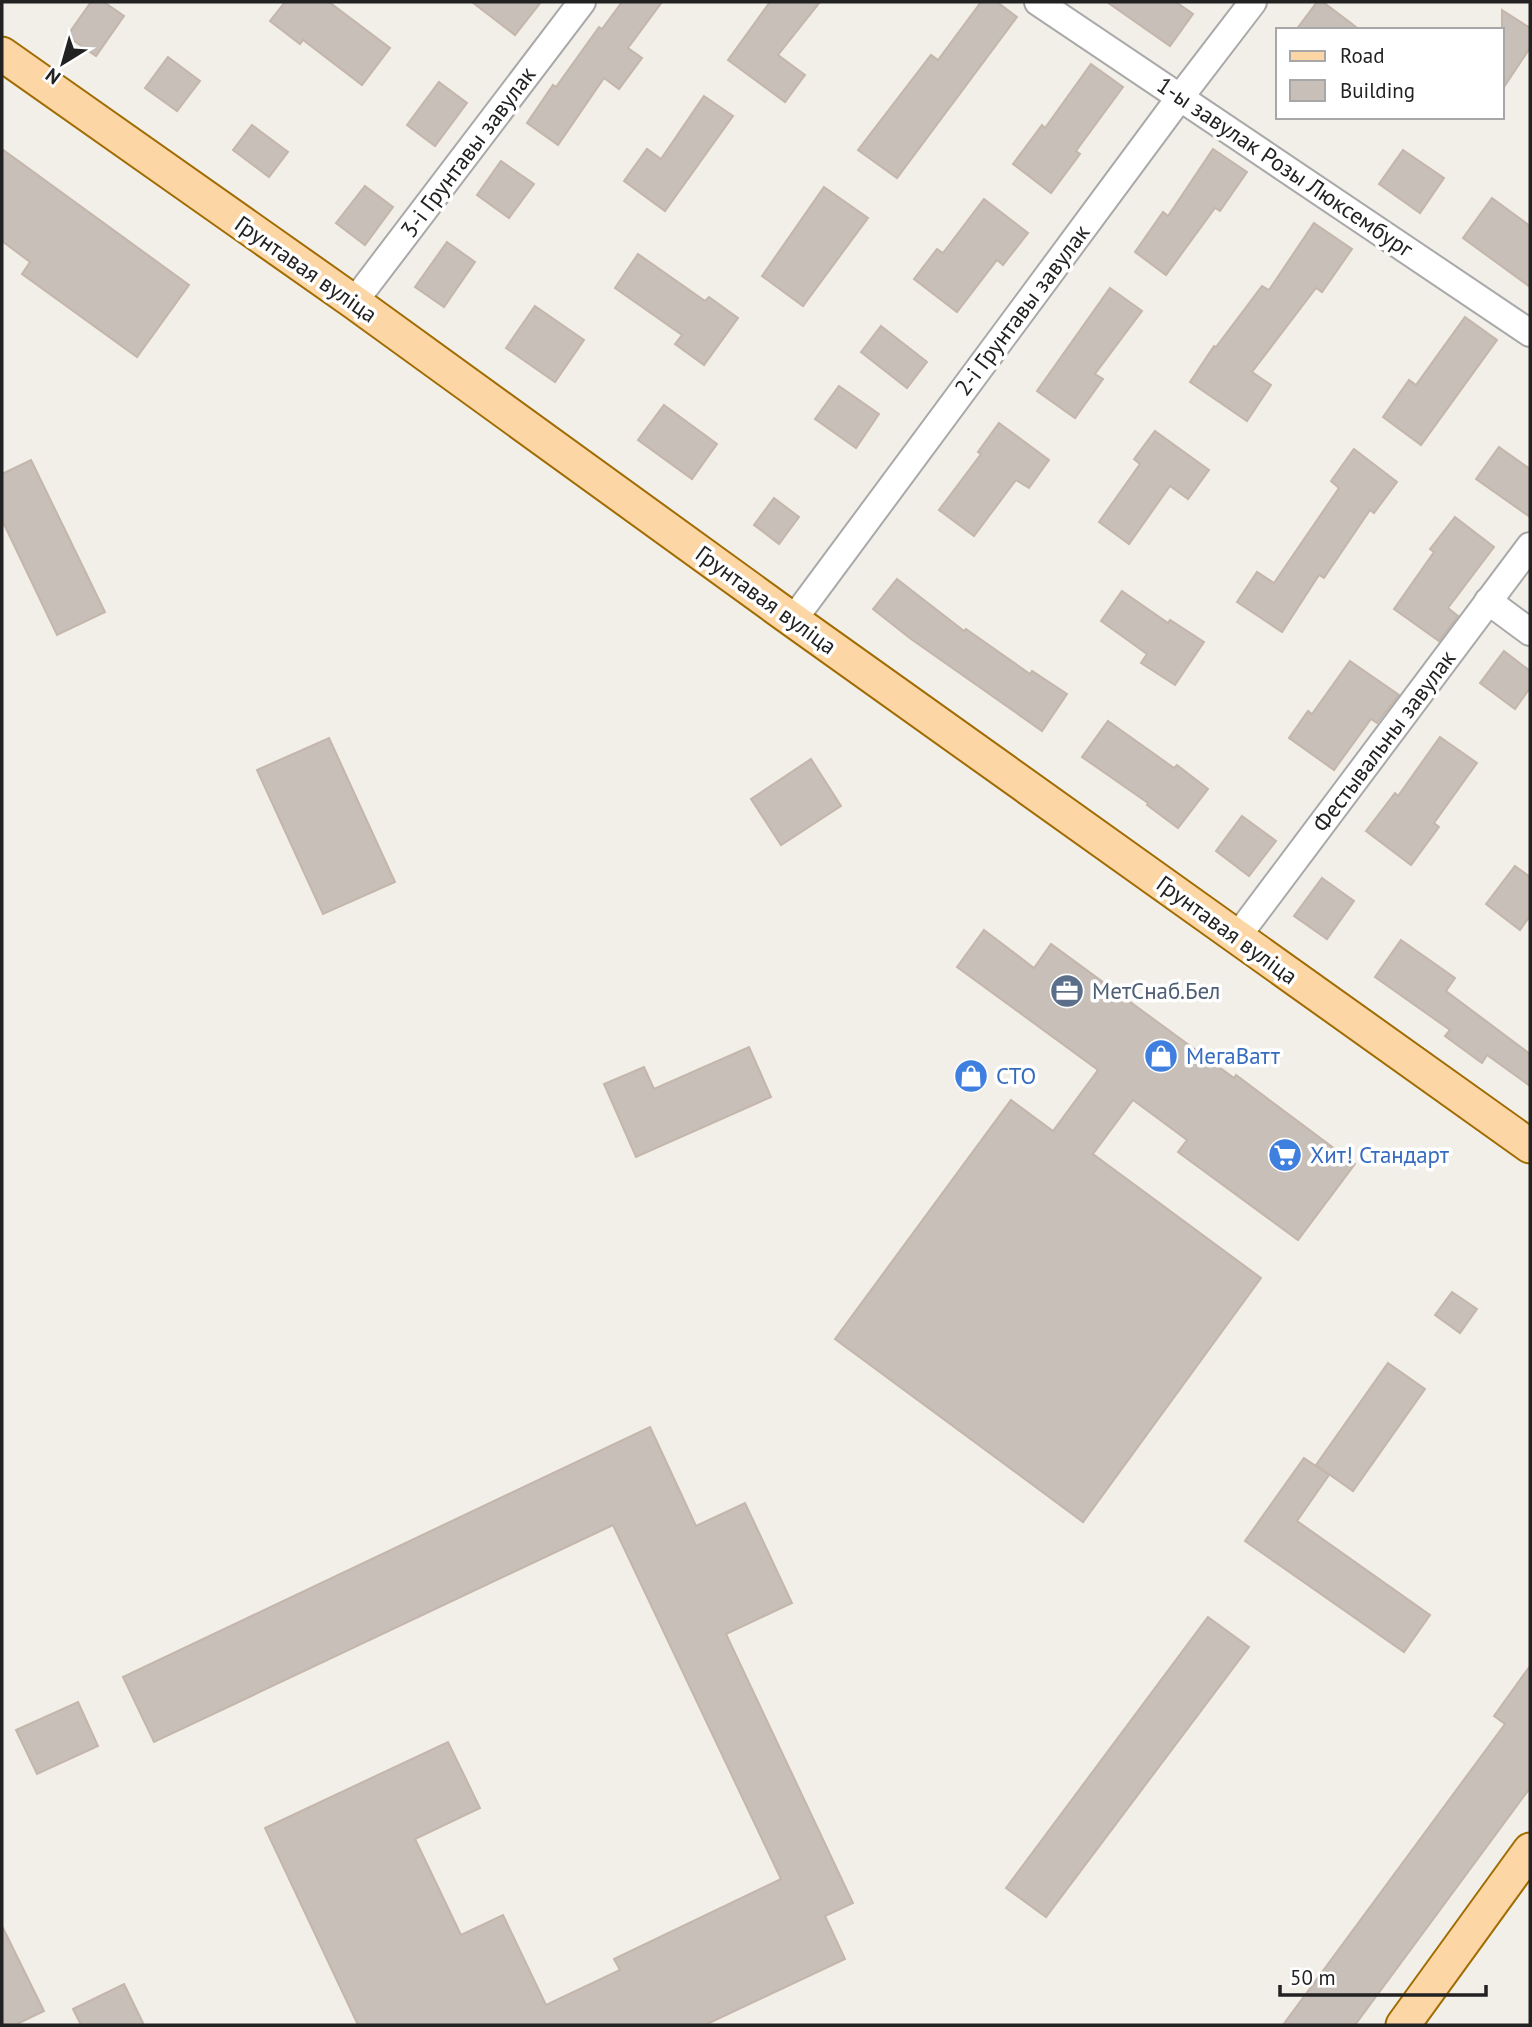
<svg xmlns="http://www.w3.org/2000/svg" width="1532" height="2027" viewBox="0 0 1532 2027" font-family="'PT Sans',sans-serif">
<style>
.building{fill:#c7bfb8;stroke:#c4b6ab;stroke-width:2}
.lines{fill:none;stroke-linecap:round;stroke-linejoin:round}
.minor-casing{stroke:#a9a9a9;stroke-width:30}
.major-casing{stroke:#a06b00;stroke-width:37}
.minor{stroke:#fff;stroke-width:26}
.major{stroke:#fcd6a4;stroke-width:33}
.labels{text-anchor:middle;stroke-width:7;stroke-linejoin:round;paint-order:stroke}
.street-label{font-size:23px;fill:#222;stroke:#fff}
.service-label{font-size:23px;fill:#4e5e75;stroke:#fff;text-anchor:start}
.shop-label{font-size:23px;fill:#366cbe;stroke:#fff;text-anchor:start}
</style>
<rect width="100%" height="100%" fill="#f2efe9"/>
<g class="building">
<path d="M91 2H104L124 16 96 56 67 36Z"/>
<path d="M285 2H329L390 48 362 85 303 40 300 44 270 21Z"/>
<path d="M472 2H541L515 35Z"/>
<path d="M622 2H662L628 48 642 58 619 89 604 78 558 145 527 123 553 85 556 87 599 27 602 29Z"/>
<path d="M770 2H820L778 55 805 75 785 102 728 60Z"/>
<path d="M981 2H997L1017 17 897 178 858 150 931 55 938 60Z"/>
<path d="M1107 2H1176L1193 14 1170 46Z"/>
<path d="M1317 2H1323L1360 30H1296Z"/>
<path d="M1502 10 1530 28V48L1502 90Z"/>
<path d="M168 57 200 81 177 111 145 88Z"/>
<path d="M1091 64 1123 87 1076 151 1080 154 1051 193 1013 164 1042 125 1045 128Z"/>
<path d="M439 82 467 103 435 146 407 125Z"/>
<path d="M704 96 733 116 665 211 624 181 647 149 661 159Z"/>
<path d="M252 125 288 152 269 177 233 150Z"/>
<path d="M2 149 189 285 137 357 22 274 30 262 2 241Z"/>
<path d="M1213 149 1247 172 1220 211 1215 208 1166 275 1135 252 1163 212 1168 216Z"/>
<path d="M1403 150 1444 178 1420 213 1379 184Z"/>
<path d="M501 161 534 184 509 218 477 195Z"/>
<path d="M365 186 393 207 365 245 336 223Z"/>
<path d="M824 187 868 218 803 306 762 276Z"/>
<path d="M1492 198 1530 226V287L1463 238Z"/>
<path d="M984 199 1028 233 1003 265 997 260 957 312 914 279 937 249 943 253Z"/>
<path d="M1314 223 1352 249 1322 292 1316 288 1252 372 1271 385 1247 421 1190 382 1214 346 1216 347 1262 286 1269 290Z"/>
<path d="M447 242 475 262 444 307 415 287Z"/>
<path d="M638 254 705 301 709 297 738 318 704 365 675 344 682 335 615 288Z"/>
<path d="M1110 288 1142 311 1095 374 1103 379 1075 418 1037 391Z"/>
<path d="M535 306 584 340 555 382 506 348Z"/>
<path d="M1465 317 1497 340 1421 445 1383 417 1409 380 1416 385Z"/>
<path d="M881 326 927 362 907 388 861 352Z"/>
<path d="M839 386 879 414 856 448 815 419Z"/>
<path d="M664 405 717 444 692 479 638 440Z"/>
<path d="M999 423 1049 460 1029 488 1016 480 974 536 939 510 981 454 978 452Z"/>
<path d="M1155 431 1209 470 1188 499 1170 486 1129 544 1099 522 1140 464 1134 459Z"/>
<path d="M1499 447 1530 469V517L1476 479Z"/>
<path d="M1354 449 1397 482 1374 513 1370 510 1324 578 1319 575 1282 632 1237 602 1257 572 1274 583 1339 488 1331 481Z"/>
<path d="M31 460 105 612 57 635 2 520V474Z"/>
<path d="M774 498 799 517 779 544 754 525Z"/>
<path d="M1455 517 1494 547 1448 608 1458 616 1439 641 1394 609 1434 552 1430 549Z"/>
<path d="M897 579 964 631 966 629 1030 674 1032 671 1067 694 1042 731 911 639 873 609Z"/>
<path d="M1122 591 1168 623 1170 620 1204 642 1175 685 1141 663 1147 654 1101 621Z"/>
<path d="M1504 651 1530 671V688L1515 709 1480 683Z"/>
<path d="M1350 661 1399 695 1377 723 1371 719 1334 770 1289 738 1308 711 1312 714Z"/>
<path d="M1108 721 1174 768 1177 765 1208 789 1178 828 1147 805 1148 803 1082 757Z"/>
<path d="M1440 737 1477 763 1434 823 1439 827 1411 865 1366 831 1395 793 1398 796Z"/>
<path d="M329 738 395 882 323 914 257 770Z"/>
<path d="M811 759 841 806 781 845 751 799Z"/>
<path d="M1242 816 1276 841 1249 876 1216 851Z"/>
<path d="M1515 866 1530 877V916L1520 930 1486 904Z"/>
<path d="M1322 878 1354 901 1327 939 1294 916Z"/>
<path d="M984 930 1034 968 1051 944 1234 1078 1236 1075 1355 1164 1298 1240 1178 1152 1187 1140 1133 1100 1093 1154 1261 1278 1083 1522 835 1339 1011 1100 1053 1131 1098 1070 957 967Z"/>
<path d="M1401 940 1455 978 1446 991 1530 1054V1086L1487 1055 1482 1063 1445 1036 1450 1030 1375 977Z"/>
<path d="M749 1047 771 1097 636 1157 604 1084 644 1067 654 1089Z"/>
<path d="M1452 1292 1477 1309 1460 1333 1435 1315Z"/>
<path d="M1388 1363 1425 1389 1353 1491 1316 1465Z"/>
<path d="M650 1427 696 1526 745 1503 792 1603 726 1634 853 1903 825 1916 845 1959 705 2025H358L265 1828 448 1742 480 1808 415 1839 461 1935 503 1915 546 2005 620 1970 614 1959 781 1879 613 1525 154 1742 123 1677Z"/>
<path d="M1304 1458 1329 1475 1297 1521 1430 1615 1404 1652 1245 1541Z"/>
<path d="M1208 1617 1249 1647 1046 1917 1006 1888Z"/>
<path d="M1530 1666V1788L1355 2025H1283L1505 1724 1494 1716Z"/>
<path d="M78 1702 98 1746 37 1774 16 1730Z"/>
<path d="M2 1926 44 2011 15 2025H2Z"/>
<path d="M124 1984 144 2025H81L73 2009Z"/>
</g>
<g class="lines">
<g class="minor-casing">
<g id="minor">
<path d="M1038 2 1530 333"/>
<path d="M354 302 582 2"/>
<path d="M1488 601 1530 632"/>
<path d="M793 620 1181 96 1253 2"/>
<path d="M1237 937 1530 546"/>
</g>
</g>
<g class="major-casing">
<g id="major">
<path d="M2 54 354 302 793 620 1530 1146"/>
<path d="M1403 2025 1530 1850"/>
</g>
</g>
<use href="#minor" class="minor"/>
<use href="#major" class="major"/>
</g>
<defs>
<g id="office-disc" transform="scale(1.75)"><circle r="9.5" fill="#5c6f8a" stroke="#fff"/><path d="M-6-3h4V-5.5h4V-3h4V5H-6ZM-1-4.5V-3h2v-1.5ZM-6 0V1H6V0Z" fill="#fff"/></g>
<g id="shop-disc" transform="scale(1.75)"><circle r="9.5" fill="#3f7fe0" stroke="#fff"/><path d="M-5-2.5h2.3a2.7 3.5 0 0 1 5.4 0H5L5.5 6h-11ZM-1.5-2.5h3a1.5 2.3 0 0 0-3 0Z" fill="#fff"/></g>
<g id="supermarket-disc" transform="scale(1.75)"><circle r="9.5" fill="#3f7fe0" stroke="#fff"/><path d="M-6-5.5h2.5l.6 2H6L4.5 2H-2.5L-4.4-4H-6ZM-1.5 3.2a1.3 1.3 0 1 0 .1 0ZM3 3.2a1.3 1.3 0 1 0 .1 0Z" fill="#fff"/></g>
</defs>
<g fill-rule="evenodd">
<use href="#office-disc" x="1067" y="991"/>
<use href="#shop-disc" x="1161" y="1056"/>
<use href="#shop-disc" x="971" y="1076"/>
<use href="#supermarket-disc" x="1285" y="1155"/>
</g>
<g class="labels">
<g class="street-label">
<text transform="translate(468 152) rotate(-53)" y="8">3-і Грунтавы завулак</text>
<text transform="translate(1285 167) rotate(34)" y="8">1-ы завулак Розы Люксембург</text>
<text transform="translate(306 269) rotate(35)" y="8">Грунтавая вуліца</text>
<text transform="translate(1022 310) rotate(-53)" y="8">2-і Грунтавы завулак</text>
<text transform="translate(766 600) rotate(36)" y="8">Грунтавая вуліца</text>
<text transform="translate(1384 741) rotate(-53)" y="8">Фестывальны завулак</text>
<text transform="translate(1227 930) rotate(36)" y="8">Грунтавая вуліца</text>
</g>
<g class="service-label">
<text x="1092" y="999">МетСнаб.Бел</text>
</g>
<g class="shop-label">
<text x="1186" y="1064">МегаВатт</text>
<text x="996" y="1084">СТО</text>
<text x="1310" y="1163">Хит! Стандарт</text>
</g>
</g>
<rect width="1532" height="2027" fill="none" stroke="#222222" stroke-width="7"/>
<rect x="1276" y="28" width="228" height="91" fill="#ffffff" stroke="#a7a7a7" stroke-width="2"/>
<rect x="1290" y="51" width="35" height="10" fill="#fcd6a4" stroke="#a7a7a7" stroke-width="2"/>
<text x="1340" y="63" font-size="21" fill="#222222">Road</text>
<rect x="1290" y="80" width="35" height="21" fill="#c7bfb8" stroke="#a7a7a7" stroke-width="2"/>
<text x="1340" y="98" font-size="21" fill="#222222">Building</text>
<g transform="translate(63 63) rotate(217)" stroke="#ffffff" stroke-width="5" paint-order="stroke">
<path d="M0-5L12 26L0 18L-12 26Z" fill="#222222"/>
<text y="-10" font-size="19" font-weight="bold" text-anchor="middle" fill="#222222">N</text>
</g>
<path d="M1280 1985v10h206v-10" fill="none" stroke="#222222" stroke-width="3.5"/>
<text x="1290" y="1985" font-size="21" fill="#222222" stroke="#ffffff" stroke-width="5" paint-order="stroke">50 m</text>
</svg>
